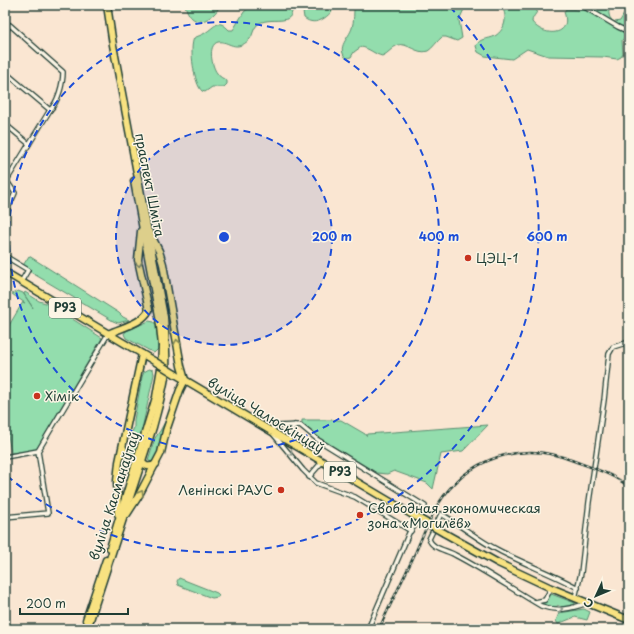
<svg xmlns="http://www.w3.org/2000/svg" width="634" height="634" viewBox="0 0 634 634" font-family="'Playpen Sans',sans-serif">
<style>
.green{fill:#93ddad;stroke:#598d70}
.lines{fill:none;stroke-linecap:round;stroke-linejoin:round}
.street-casing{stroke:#1f3d34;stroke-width:6}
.primary-casing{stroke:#1f3d34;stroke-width:9}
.street{stroke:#fcf5e5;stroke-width:3.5}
.primary{stroke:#f8e281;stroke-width:6}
.rail-casing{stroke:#1f3d34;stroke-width:2.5}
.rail{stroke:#fcf5e5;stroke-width:1;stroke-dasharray:3;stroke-linecap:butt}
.primary-bridge-casing{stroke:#1f3d34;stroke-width:9;stroke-linecap:butt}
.primary-bridge{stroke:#f8e281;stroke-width:6}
.oneway{stroke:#818757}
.oneway2{stroke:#8e998c}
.ring{fill:none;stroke:#1d4ed8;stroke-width:2;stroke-dasharray:7 5}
.poi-dot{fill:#c8321e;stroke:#fcf5e5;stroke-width:1.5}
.labels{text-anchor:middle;stroke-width:3;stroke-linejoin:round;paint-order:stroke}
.shield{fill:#fcf5e5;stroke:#617469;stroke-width:1}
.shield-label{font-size:12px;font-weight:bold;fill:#1f3d34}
.street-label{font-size:13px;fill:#1f3d34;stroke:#fcf5e5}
.poi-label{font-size:13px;fill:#1f3d34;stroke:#fcf5e5;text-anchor:start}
.centre{fill:#1d4ed8;stroke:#fcf5e5;stroke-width:2}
.ring-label{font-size:12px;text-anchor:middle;font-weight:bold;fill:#1d4ed8;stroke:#fcf5e5;stroke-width:3;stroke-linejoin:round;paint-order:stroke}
</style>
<rect width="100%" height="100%" fill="#fae6d2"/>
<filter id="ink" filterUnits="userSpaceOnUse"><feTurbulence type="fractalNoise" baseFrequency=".025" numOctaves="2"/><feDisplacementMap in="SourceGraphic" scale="8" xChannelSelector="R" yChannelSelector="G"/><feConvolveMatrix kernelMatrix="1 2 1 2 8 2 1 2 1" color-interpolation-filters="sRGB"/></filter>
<g filter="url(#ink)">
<g class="green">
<path d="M185 5H220C218 10 216 12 213 15 199 27 189 20 185 5Z"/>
<path d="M259 5H292C295 30 269 14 257 25 253 29 253 35 250 39 235 54 229 40 218 42 207 45 212 67 217 73 219 77 223 78 227 81V84L224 87H212L205 92 202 91C194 84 189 48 194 38 198 36 202 35 205 33 216 26 218 18 229 30H233L244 12 250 7Z"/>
<path d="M302 5H336C330 16 316 28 304 18Z"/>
<path d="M354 5H466L459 20 462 38 457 41 446 37H442C437 41 433 48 428 51 417 55 407 42 398 45 392 47 388 54 382 56 374 54 369 48 361 47L354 52 351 57 346 58C336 47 349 38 352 28 354 21 354 12 354 5Z"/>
<path d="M501 5H537C540 13 532 15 532 22 544 38 573 36 564 12L566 9 580 10 594 5H610C608 12 608 19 615 22L620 21 624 14 629 11V37L626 36 622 40 623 54 621 57 617 59 603 57 548 56 527 49 512 59 485 56 478 52 476 46C480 37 488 40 495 36 506 29 508 16 501 5Z"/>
<path d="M29 256 119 313 123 317 129 320 118 323 113 321 22 267Z"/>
<path d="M18 291 23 293 33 308 24 294 25 292 39 301 49 304 102 338 36 450 11 453 8 435 5 433V332L23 302 25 303 12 294Z"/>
<path d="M149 321 154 322 157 327 158 349 154 353 126 338 124 334 126 331Z"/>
<path d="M149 369 153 370 154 374 137 452 135 454 131 453 130 450 131 434 134 428V420L142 377 144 372Z"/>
<path d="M166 420 167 421 157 456 155 461 151 462 148 460 155 438 160 431Z"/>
<path d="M302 420H341L365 434 366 436 367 434 488 425 463 451 441 454 433 489 427 483 394 471 387 474 377 473 318 437 302 423Z"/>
<path d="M179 578 217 593 219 595 218 597 212 598 183 587 178 585 177 581Z"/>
<path d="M551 594 575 603V604C564 608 553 609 542 605V603L545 602Z"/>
<path d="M584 609 590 612 587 620 575 617 558 624 556 621 559 613Z"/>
</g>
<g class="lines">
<g class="street-casing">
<g id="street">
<path d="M581 5 618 27 629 32"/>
<path d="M5 31 10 25 63 72C63 84 58 102 50 110L7 180"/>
<path d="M5 72 50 110"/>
<path d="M5 124 29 144"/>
<path d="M5 215 15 193 6 180"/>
<path d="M5 256 28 270 21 282"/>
<path d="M270 430 278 426 300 425 318 440 425 506 423 514"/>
<path d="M274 435 303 470 316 483 355 497 411 531"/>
<path d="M290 442 289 434 295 425"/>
<path d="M5 457 38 451 108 334"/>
<path d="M309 477 322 462"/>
<path d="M5 517 48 513 38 451"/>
<path d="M578 588C553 574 524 564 498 550 478 540 461 525 441 514L429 539C432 549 447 550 455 555 484 570 512 589 541 606 557 612 571 609 587 603"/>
<path d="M575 598 581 573 589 502 604 400 609 354 613 347 629 342"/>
<path d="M535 602 545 600 551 588"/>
<path d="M368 629 409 533 416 524"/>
</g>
</g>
<g class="primary-casing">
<g id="primary">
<path d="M5 272 154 361"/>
<path d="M108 334C122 327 142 324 149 310L138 260 141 231"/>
<path d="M175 374 411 514"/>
<path d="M123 448C126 456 129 460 138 457"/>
<path d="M142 459C143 467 149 468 156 464"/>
<path d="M118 514 117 481 119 462 142 354"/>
<path d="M127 514 138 497 161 453 166 431 180 390 185 380 181 366 163 264 159 251 150 233"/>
<path d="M444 533 498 563 551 588 629 620"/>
<path d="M110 548 156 397 161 368 162 346 159 316 134 181"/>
<path d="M86 620 106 560"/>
<path d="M87 629 153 427C158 408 164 389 166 370 167 352 165 335 164 317L113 45 107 5"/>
</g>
</g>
<use href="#street" class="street"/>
<use href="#primary" class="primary"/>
<g class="rail-casing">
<path id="rail" d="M379 629C390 605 402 581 413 558 421 540 428 522 437 506 467 457 522 440 574 461 593 468 613 474 629 487"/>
</g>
<use href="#rail" class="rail"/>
<g class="primary-bridge-casing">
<g id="primary-bridge">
<path d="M154 361 175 374"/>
<path d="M411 514 444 533"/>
</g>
</g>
<use href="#primary-bridge" class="primary-bridge"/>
</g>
<defs><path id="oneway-chevron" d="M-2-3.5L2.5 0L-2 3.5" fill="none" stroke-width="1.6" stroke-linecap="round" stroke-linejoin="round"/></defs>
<g class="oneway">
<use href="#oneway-chevron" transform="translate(139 264) rotate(82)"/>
<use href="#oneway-chevron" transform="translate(177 342) rotate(-100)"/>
<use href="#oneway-chevron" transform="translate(141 493) rotate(-61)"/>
</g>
<g class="oneway2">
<use href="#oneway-chevron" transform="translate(290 453) rotate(51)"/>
<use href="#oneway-chevron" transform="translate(560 609) rotate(-4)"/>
</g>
</g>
<circle cx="224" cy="237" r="108" fill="#1d4ed8" fill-opacity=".12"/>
<g class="ring">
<circle cx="224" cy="237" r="108"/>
<circle cx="224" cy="237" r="215"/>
<path d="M450 7A323 323 0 0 1 6 475"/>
</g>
<g class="poi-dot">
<circle cx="468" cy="258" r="4"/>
<circle cx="37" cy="396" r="4"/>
<circle cx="281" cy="490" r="4"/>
<circle cx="360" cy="515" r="4"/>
</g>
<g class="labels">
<g class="shield">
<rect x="49" y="298" width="32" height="20" rx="3"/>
<rect x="324" y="462" width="32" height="20" rx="3"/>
</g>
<g class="shield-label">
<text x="65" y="312">Р93</text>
<text x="340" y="476">Р93</text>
</g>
<g class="street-label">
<text transform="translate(150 185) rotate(79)" y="5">праспект Шміта</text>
<text transform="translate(266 415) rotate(31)" y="5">вуліца Чалюскінцаў</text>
<text transform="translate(114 496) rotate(-72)" y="5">вуліца Касманаўтаў</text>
</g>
<g class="poi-label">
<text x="476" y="263">ЦЭЦ-1</text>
<text x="45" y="401">Хімік</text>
<text x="273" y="495" text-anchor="end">Ленінскі РАУС</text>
<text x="368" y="513">Свободная экономическая<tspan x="368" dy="15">зона «Могилёв»</tspan></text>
</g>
</g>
<circle cx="224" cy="237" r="6" class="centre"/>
<g class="ring-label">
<text x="332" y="241">200 m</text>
<text x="439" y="241">400 m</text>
<text x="547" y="241">600 m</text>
</g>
<rect width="634" height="634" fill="none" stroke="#fcf5e5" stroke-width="20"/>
<rect x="10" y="10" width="614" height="614" fill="none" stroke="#1f3d34" stroke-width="1.5" filter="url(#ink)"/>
<g transform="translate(596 596) rotate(226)" stroke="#fcf5e5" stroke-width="3" paint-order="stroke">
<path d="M0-3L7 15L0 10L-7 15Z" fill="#1f3d34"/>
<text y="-6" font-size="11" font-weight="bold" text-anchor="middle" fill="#1f3d34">С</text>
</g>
<path d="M20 608v6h108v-6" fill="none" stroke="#1f3d34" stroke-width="2"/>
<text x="26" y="608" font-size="12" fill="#1f3d34" stroke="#fcf5e5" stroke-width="3" paint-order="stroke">200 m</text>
</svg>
